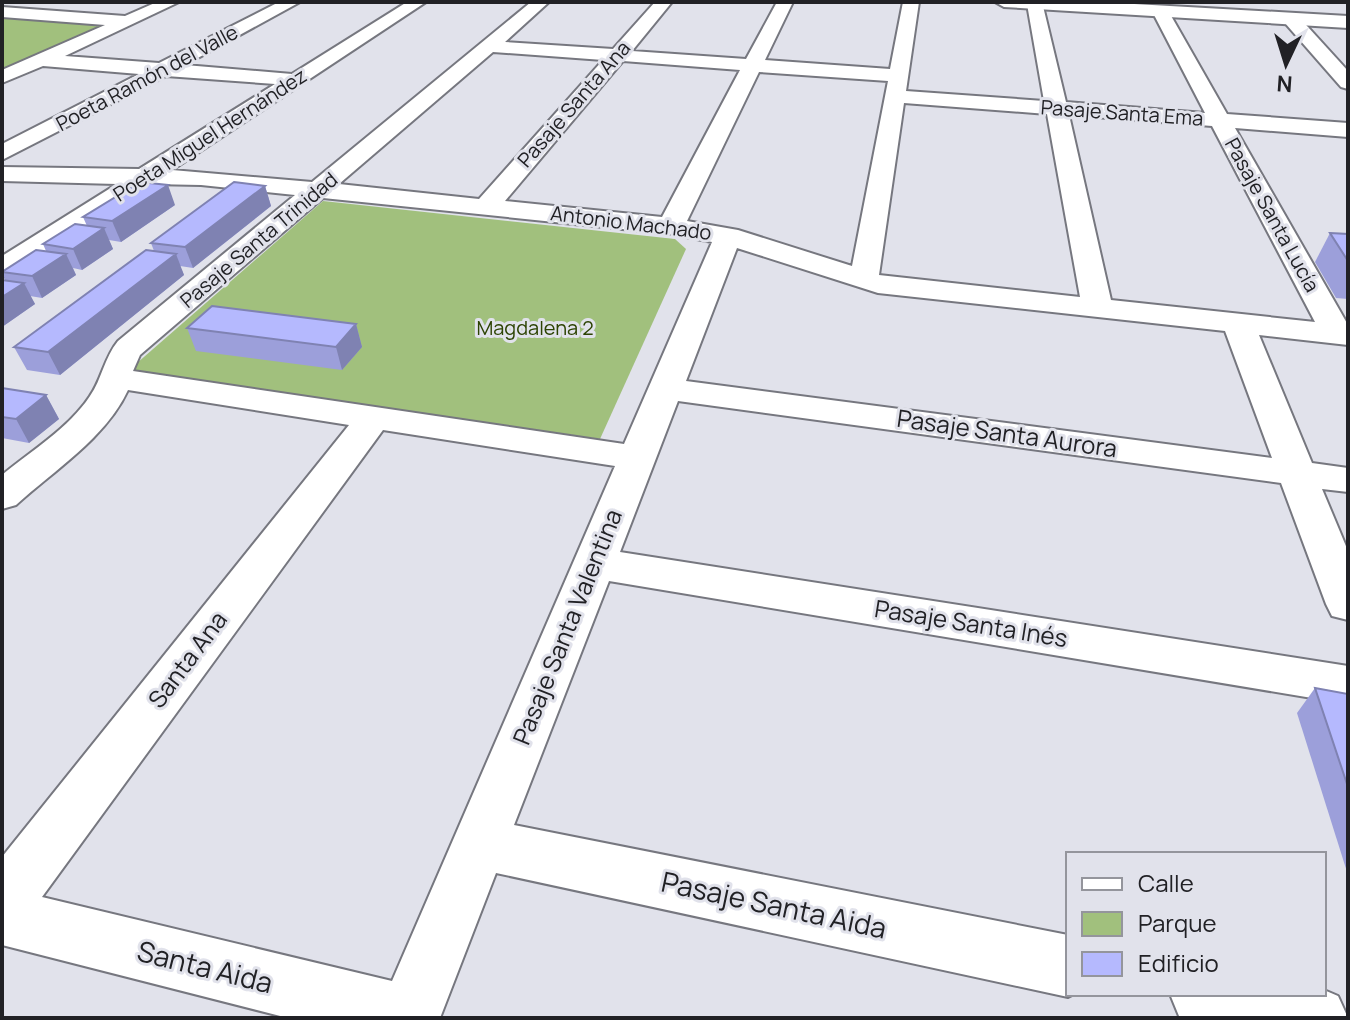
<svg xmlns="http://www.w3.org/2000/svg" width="1350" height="1020" viewBox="0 0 1350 1020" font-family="Manrope,sans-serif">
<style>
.green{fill:#a1c07d}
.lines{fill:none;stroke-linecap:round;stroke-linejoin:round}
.street-casing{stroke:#76777f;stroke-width:4}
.secondary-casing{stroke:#76777f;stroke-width:4}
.street{fill:#fff;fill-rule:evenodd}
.secondary{fill:#fff;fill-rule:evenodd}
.wall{fill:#9c9fda}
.shaded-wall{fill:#7f82b2}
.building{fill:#b5b9fe;stroke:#7f82b2;stroke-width:2}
.labels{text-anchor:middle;stroke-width:6;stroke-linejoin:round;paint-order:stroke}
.far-street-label{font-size:20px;fill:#212125;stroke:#e1e2eb}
.far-park-label{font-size:20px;fill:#2c4302;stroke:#e1e2eb}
.street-label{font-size:24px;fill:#212125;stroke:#e1e2eb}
.near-street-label{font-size:28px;fill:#212125;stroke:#e1e2eb}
</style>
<rect width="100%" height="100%" fill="#e1e2eb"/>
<g class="green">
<path d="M2 16 114 23 2 72Z"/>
<path d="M323 201 675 239 686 249 600 439 129 370Z"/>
</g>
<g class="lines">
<g class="street-casing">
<g id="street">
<path d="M157 2H179L65 56 159 63 279 2H300L185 65 292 74 407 2H426L172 170 312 182 531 2H549L505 42 613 49 655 2H672L632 51 746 59 777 2H793L765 60 890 69 903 2H919L906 91 1044 101 1027 4 1042 2 1066 102 1205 113 1152 11 1154 7H1166L1227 114 1348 123V137L1235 128 1348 325V345L1259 335 1312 463 1348 468V492L1322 489 1348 551V620L1332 616 1326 604 1281 483 678 401 620 552 1348 666V704L609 581 514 825 1068 935V994H1074L1068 997 496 873 440 1018H288L2 945V857L349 425 128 390C106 438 53 471 16 505L2 509V475C31 451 69 428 90 396 102 379 104 358 118 341L295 195 201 185 150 184 12 274 2 277V256L117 184 2 181V167L139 169 275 84 166 76 2 160V144L139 74 43 66 2 83V70L105 25 2 17V7L125 16ZM493 52 603 60 479 199 339 184ZM623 61 740 70 662 217 505 201ZM759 72 888 81 852 266 738 230 687 221ZM904 103 1047 114 1080 297 879 275ZM1069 115 1212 126 1315 322 1111 300ZM323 198 671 234 712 242 624 444 133 371 140 355ZM737 248 878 293 1225 331 1272 458 686 381ZM383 430 615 466 392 981 42 897Z"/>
<path d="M1291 14 1297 15 1348 71V89L1341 87 1285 23 1282 19 1285 15Z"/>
<path d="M1324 990 1338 996 1348 1018H1184L1179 1016 1170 994H1324Z"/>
</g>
</g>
<g class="secondary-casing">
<path id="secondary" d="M995 2H1099L1348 16V28L1004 7Z"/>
</g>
<use href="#street" class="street"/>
<use href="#secondary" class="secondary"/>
</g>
<g class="wall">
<path d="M265 186 271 206 193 268 180 266 184 275 60 375 27 370 14 347 154 251 151 243Z"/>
<path d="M175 205 121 242 109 240 113 249 82 270 73 268 76 275 42 298 30 296 35 304 2 327V280H5L2 271 46 251 43 244 87 226 83 217Z"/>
<path d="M1330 233 1348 234V299L1336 298 1315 262Z"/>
<path d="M356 324 362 347 342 370 196 351 187 328Z"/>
<path d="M2 388 46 395 59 419 29 443 2 438Z"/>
<path d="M1315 688 1348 694V875L1297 713Z"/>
</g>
<g class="shaded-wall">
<path d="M168 185 175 205 121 242 112 221Z"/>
<path d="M265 186 271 206 193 268 185 247Z"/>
<path d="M104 228 113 249 82 270 73 249Z"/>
<path d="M66 254 76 275 42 298 32 276Z"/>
<path d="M176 254 184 275 60 375 48 352Z"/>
<path d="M24 283 35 304 2 327V297Z"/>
<path d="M356 324 362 347 342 370 336 347Z"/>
<path d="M46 395 59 419 29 443 16 419Z"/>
</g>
<g class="building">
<path d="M140 182 168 185 112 221 83 217Z"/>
<path d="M234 182 265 186 185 247 151 243Z"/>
<path d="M75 224 104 228 73 249 43 244Z"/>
<path d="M1330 233 1348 234V261Z"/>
<path d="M36 250 66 254 32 276 2 272Z"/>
<path d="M146 250 176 254 48 352 14 347Z"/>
<path d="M2 280 24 283 2 297Z"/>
<path d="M212 306 356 324 336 347 187 328Z"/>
<path d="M2 388 46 395 16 419 2 417Z"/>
<path d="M1315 688 1348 694V787Z"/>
</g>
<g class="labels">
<g class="far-street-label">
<text transform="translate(147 78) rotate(-28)" y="7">Poeta Ramón del Valle</text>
<text transform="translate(574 104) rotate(-49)" y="7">Pasaje Santa Ana</text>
<text transform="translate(1122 113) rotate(4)" y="7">Pasaje Santa Ema</text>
<text transform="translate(210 135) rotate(-33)" y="7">Poeta Miguel Hernández</text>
<text transform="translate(1272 215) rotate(61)" y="7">Pasaje Santa Lucía</text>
<text transform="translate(631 223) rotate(7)" y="7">Antonio Machado</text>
<text transform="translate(259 240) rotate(-40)" y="7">Pasaje Santa Trinidad</text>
</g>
<g class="far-park-label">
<text x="535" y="335">Magdalena 2</text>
</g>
<g class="street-label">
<text transform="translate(1007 434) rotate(8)" y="8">Pasaje Santa Aurora</text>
<text transform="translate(971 624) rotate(9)" y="8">Pasaje Santa Inés</text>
<text transform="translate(568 627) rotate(-68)" y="8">Pasaje Santa Valentina</text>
<text transform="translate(188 660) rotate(-53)" y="8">Santa Ana</text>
</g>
<g class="near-street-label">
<text transform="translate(774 905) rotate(12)" y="10">Pasaje Santa Aida</text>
<text transform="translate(205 967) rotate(14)" y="10">Santa Aida</text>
</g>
</g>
<rect width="1350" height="1020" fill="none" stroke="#212125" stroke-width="8"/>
<rect x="1066" y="852" width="260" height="144" fill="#e1e2eb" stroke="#94959c" stroke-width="2"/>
<rect x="1082" y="878" width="40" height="12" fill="#ffffff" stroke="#94959c" stroke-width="2"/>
<text x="1138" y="892" font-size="24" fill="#212125">Calle</text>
<rect x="1082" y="912" width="40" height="24" fill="#a1c07d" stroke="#94959c" stroke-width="2"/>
<text x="1138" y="932" font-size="24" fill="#212125">Parque</text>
<rect x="1082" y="952" width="40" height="24" fill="#b5b9fe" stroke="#94959c" stroke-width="2"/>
<text x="1138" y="972" font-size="24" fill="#212125">Edificio</text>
<g transform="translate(1286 64) rotate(184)" stroke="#e1e2eb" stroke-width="6" paint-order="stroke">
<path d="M0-6L14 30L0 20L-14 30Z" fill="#212125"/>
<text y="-12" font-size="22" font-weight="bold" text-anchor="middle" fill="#212125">N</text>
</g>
</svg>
